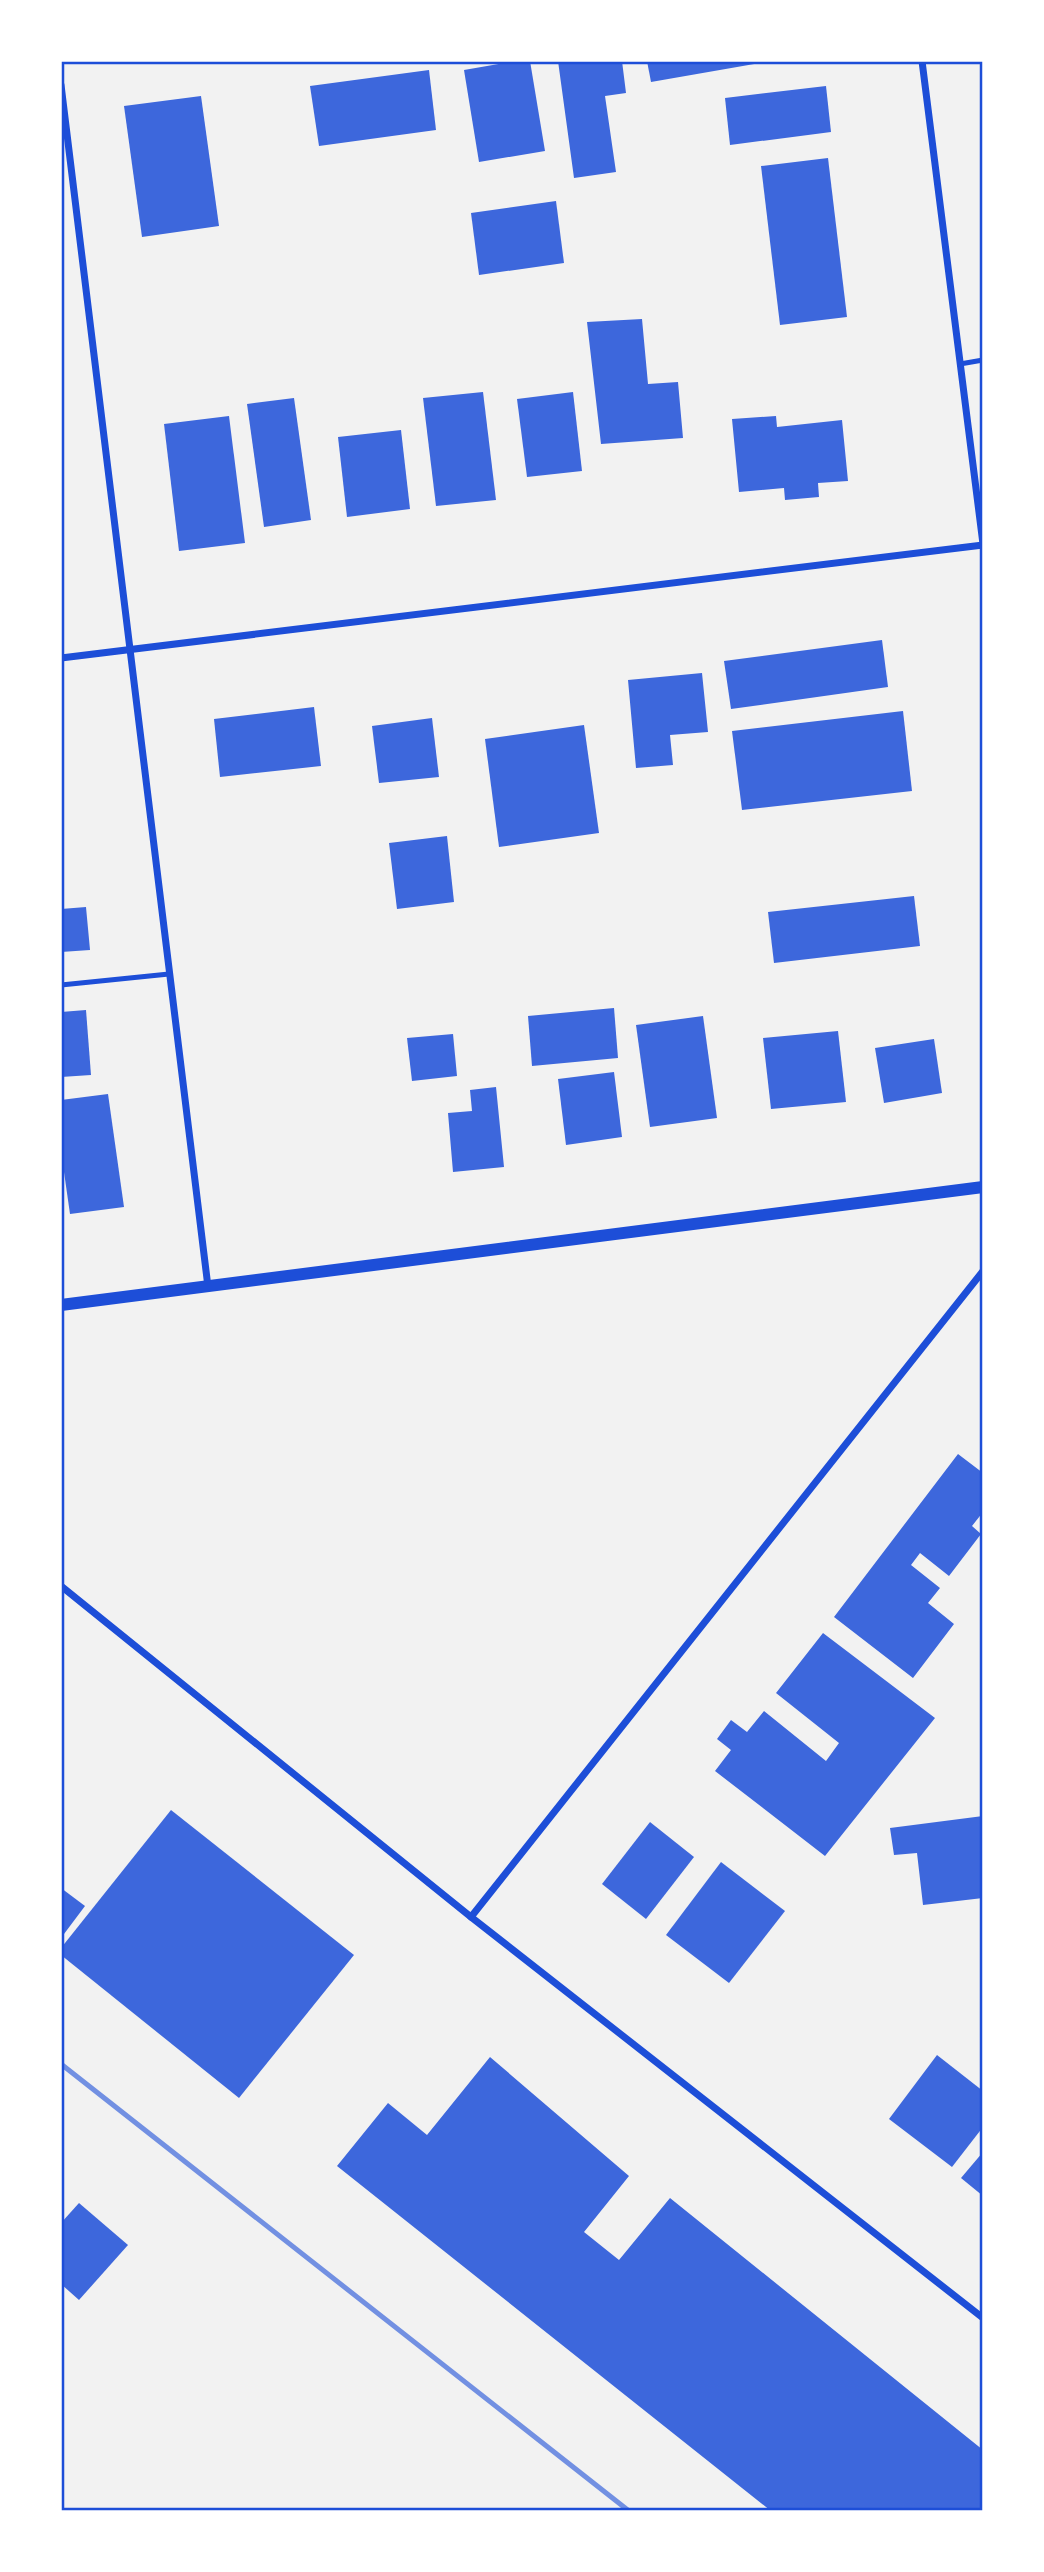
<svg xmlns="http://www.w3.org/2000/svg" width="1044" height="2572" viewBox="0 0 1044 2572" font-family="'Sofia Sans Condensed',sans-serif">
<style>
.building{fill:#3d67dc}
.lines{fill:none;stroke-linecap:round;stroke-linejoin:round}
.service{stroke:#1d4ed8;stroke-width:5}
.minor{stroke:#1d4ed8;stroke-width:7}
.tertiary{stroke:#1d4ed8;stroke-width:12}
.rail{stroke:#7290e2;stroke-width:5}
.neatline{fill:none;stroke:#1d4ed8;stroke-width:2.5}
</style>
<rect width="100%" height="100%" fill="#f2f2f2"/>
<g class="building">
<path d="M516 61H530L545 151 479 162 464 70Z"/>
<path d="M558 61H622L626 93 605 96 616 172 574 178Z"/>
<path d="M647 61H760V63L651 82Z"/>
<path d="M429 70 436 130 319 146 310 86Z"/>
<path d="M826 86 831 132 730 145 725 98Z"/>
<path d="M201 96 219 226 142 237 124 106Z"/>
<path d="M828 158 847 317 780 325 761 166Z"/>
<path d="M556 201 564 263 479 275 471 213Z"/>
<path d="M642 319 648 384 678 382 683 438 601 444 587 322Z"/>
<path d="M483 392 496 500 436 506 423 398Z"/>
<path d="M573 392 582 471 527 477 517 399Z"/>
<path d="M294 398 311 520 264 527 247 404Z"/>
<path d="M229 416 245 543 179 551 164 424Z"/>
<path d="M776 416 777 427 842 420 848 481 818 483 819 497 785 500 784 488 739 492 732 419Z"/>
<path d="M401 430 410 509 347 517 338 437Z"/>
<path d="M882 640 888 687 731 709 724 661Z"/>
<path d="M702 673 708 732 670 735 673 765 636 768 628 680Z"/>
<path d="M314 707 321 766 220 777 214 719Z"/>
<path d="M903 711 912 791 742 810 732 731Z"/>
<path d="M432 718 439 777 379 783 372 726Z"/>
<path d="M584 725 599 833 499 847 485 739Z"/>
<path d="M447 836 454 902 397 909 389 843Z"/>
<path d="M914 896 920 946 774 963 768 912Z"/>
<path d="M86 907 90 950 61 952V909Z"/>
<path d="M614 1008 618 1058 532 1066 528 1016Z"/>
<path d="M86 1010 91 1075 61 1077V1012Z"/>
<path d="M703 1016 717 1118 650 1127 636 1025Z"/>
<path d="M838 1031 846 1102 771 1109 763 1038Z"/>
<path d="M453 1034 457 1076 412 1081 407 1038Z"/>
<path d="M934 1039 942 1093 884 1103 875 1048Z"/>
<path d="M614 1072 622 1137 566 1145 558 1079Z"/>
<path d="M496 1087 504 1167 453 1172 448 1113 472 1111 470 1090Z"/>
<path d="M108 1094 124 1207 70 1214 61 1151V1100Z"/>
<path d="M958 1454 983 1473V1512L972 1526 981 1534 949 1576 920 1553 911 1565 940 1588 928 1603 954 1624 913 1678 834 1617Z"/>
<path d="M823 1633 935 1718 825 1856 715 1771 731 1750 717 1739 731 1720 747 1732 764 1711 826 1761 839 1743 776 1693Z"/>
<path d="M171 1810 354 1955 239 2098 61 1955V1948Z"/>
<path d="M983 1816V1898L923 1905 917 1853 894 1855 890 1828Z"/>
<path d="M650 1822 694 1857 646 1919 602 1884Z"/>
<path d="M721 1862 785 1911 729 1983 666 1935Z"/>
<path d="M61 1888 85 1906 61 1938Z"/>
<path d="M937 2055 983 2091V2127L952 2167 889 2119Z"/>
<path d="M490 2057 629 2176 584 2232 619 2260 670 2198 983 2450V2511H771L337 2166 388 2103 427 2135Z"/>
<path d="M983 2152V2196L961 2178Z"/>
<path d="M79 2203 128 2245 79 2300 61 2284V2223Z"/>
</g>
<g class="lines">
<g class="service">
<path d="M960 364 983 360"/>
<path d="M61 985 169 974"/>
</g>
<g class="minor">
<path d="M922 61 983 544"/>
<path d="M61 85 208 1287"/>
<path d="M61 658 983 545"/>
<path d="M61 1586 471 1917 983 2318"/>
<path d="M471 1917 983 1271"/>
</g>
<path class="tertiary" d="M61 1305 983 1187"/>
<path class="rail" d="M61 2064 629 2511"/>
</g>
<rect width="1044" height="2572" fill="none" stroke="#ffffff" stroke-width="126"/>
<rect x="63" y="63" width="918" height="2446" class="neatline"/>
</svg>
